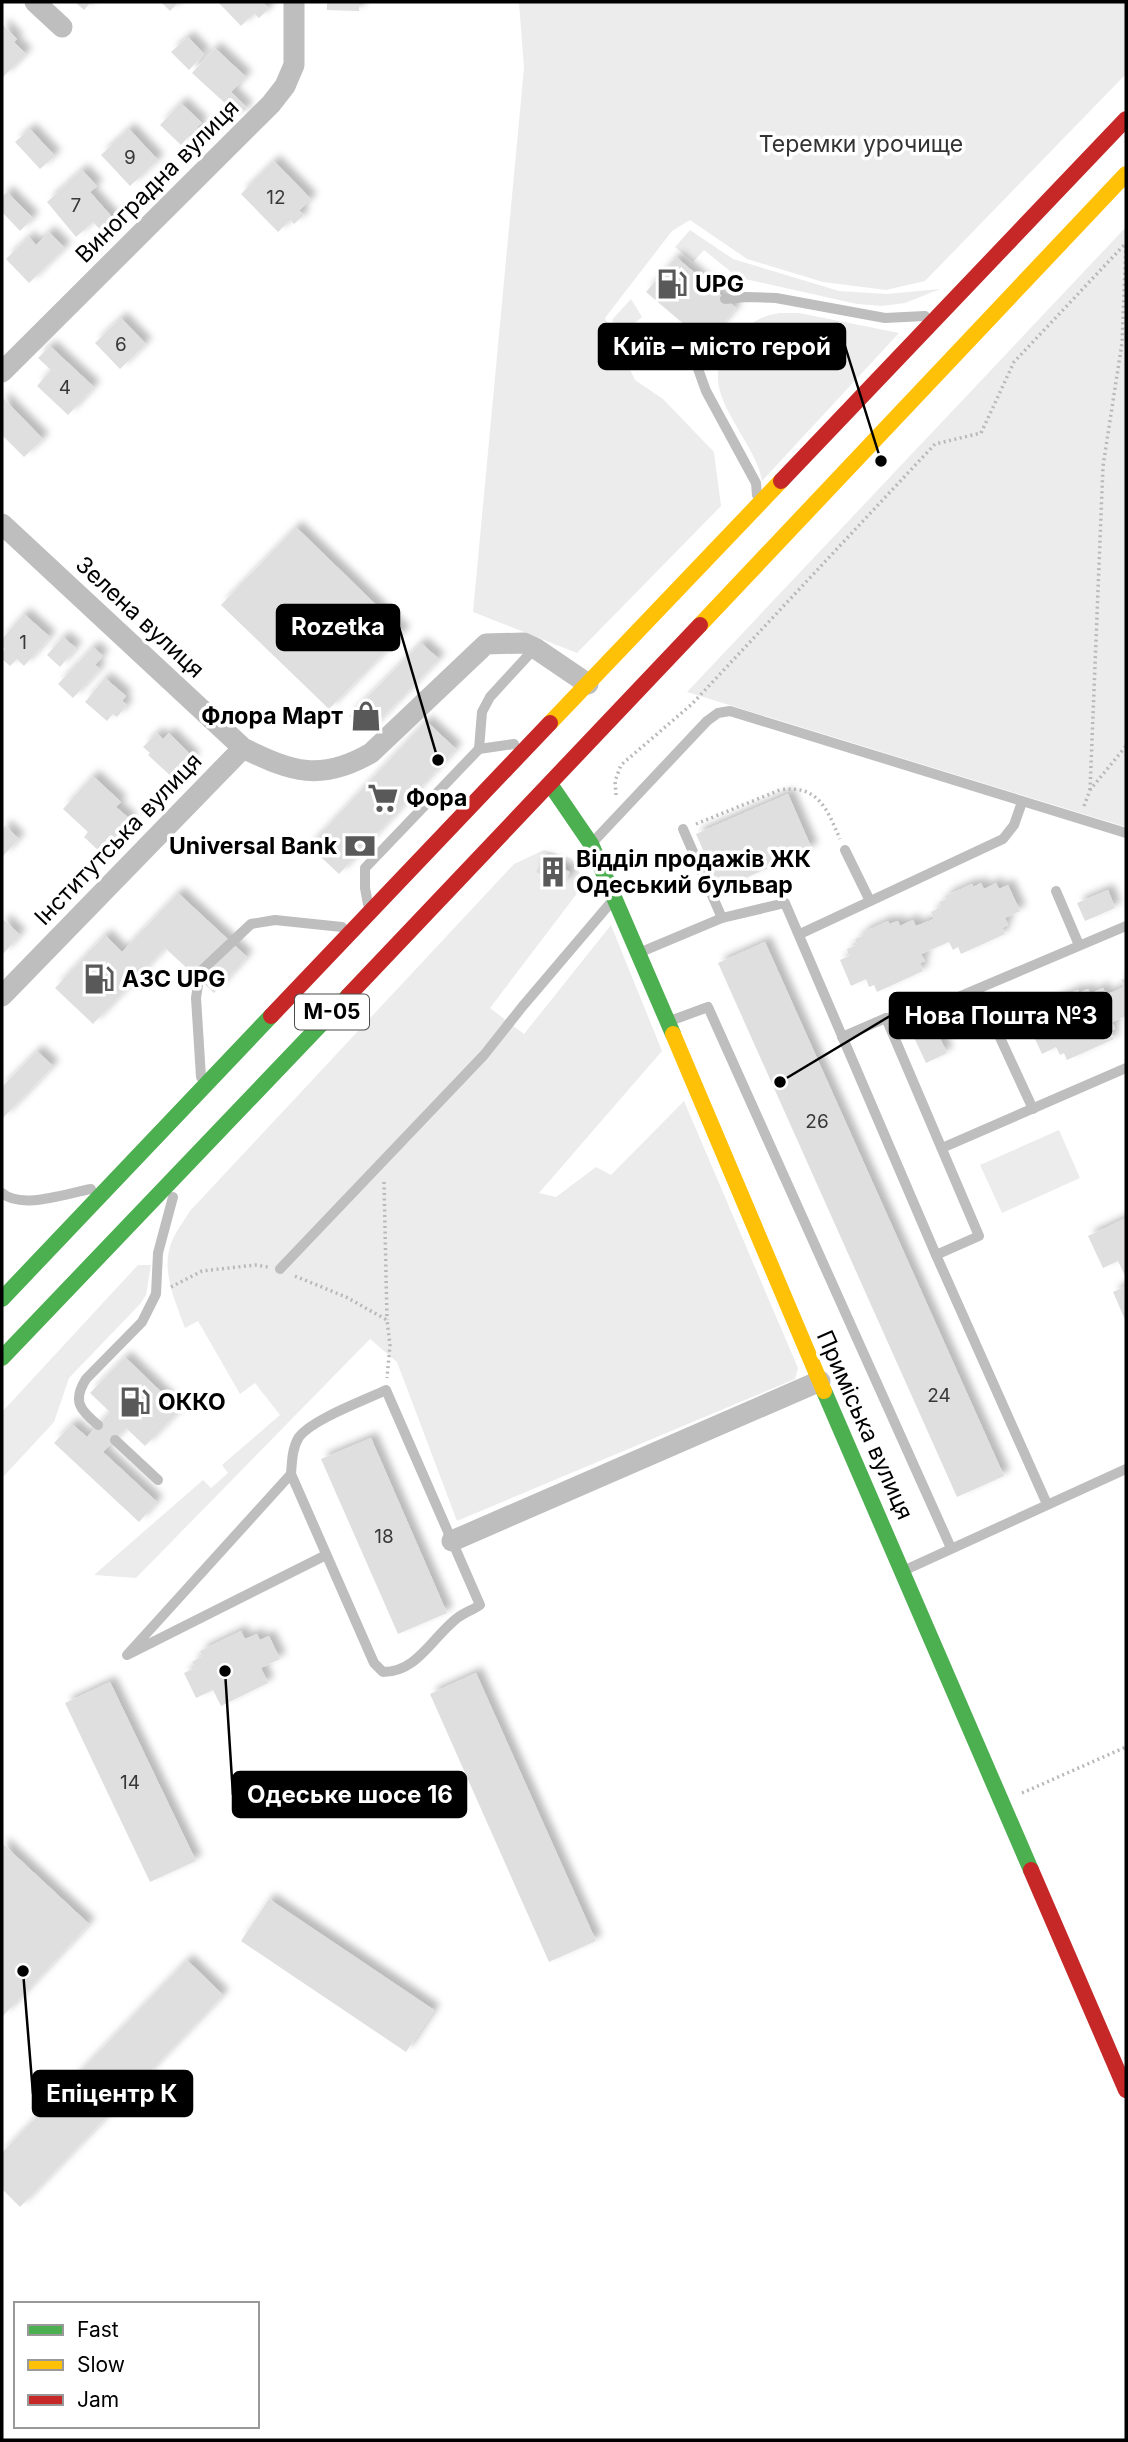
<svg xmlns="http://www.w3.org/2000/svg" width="1128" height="2442" viewBox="0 0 1128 2442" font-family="Inter,sans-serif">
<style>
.green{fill:#ececec}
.building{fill:#dfdfdf;filter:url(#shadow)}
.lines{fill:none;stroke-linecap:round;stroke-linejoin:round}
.path{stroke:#b9b9b9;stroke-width:3.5;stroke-dasharray:2 3.5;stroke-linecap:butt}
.lane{stroke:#bebebe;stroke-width:10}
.street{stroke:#bebebe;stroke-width:21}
.fast{stroke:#4caf50;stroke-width:16}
.slow{stroke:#ffc107;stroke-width:16}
.jam{stroke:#c62828;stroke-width:16}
.labels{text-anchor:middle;stroke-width:7;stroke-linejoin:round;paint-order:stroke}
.number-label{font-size:19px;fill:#383838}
.shield{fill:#fff;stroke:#4c4c4c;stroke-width:2}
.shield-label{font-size:21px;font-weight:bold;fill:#000}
.park-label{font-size:23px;fill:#333;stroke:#fff}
.street-label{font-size:23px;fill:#000;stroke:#fff}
.poi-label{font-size:23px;font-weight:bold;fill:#000;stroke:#fff;text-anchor:start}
.leader{fill:none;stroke:#000;stroke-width:2.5}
.callout-dot{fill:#000;stroke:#fff;stroke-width:2.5}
.callout{fill:#000;stroke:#000;stroke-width:2.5}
.callout-label{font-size:24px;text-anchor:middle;font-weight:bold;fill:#fff}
</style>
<defs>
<filter id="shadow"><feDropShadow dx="6" dy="-6" stdDeviation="3.5" flood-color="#0004"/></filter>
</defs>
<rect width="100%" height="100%" fill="#fff"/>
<g class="green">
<path d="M519 2H1126V74L925 281 886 290 823 282 747 259 690 220 672 231 605 318 635 380 663 399 714 452 721 506 577 653 473 612 524 68Z"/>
<path d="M1126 227V827L687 692Z"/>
<path d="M690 230 733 259 839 291 887 294 940 289 905 303 882 306 857 304 745 279 736 276 704 250 693 262 675 247Z"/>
<path d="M631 299 642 317 621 334 612 320Z"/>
<path d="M780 313H799L899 333 762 481C756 441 701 396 723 357 726 351 732 346 737 340 751 322 757 317 780 313Z"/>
<path d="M544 850 571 858 585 883 490 1008 524 1034 611 925 662 1051 539 1193 556 1197 596 1167 611 1175 684 1101 798 1368 795 1379 457 1521 397 1362 370 1339 136 1578 94 1575 203 1480 211 1488 228 1473 222 1465 280 1415 255 1383 240 1394 198 1321 185 1328C175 1300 160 1270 172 1241 176 1231 184 1221 190 1211L514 864Z"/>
<path d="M1059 1130 1080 1178 1002 1213 980 1165Z"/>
<path d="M138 1265H151L146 1295 140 1304 69 1378 54 1422 2 1478V1412Z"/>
</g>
<g class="building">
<path d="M75 2H91L84 10Z"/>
<path d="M161 2H179L170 11Z"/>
<path d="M218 2H262L269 8 259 18 254 13 241 26Z"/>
<path d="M327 2H359V11L327 10Z"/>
<path d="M2 24 17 39 14 42 26 54 2 78Z"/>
<path d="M188 37 204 54 189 70 171 52Z"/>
<path d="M215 48 246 77 231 92 247 108 239 116 192 73Z"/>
<path d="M181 103 202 123 197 127 205 135 197 143 189 136 181 145 160 125Z"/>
<path d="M30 129 55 156 40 169 15 142Z"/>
<path d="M129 129 158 160 130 186 101 155Z"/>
<path d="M274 161 311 199 299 211 304 215 294 224 290 220 278 232 241 194Z"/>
<path d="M82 170 97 186 90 192 119 225 106 236 93 222 76 237 47 202Z"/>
<path d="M7 192 33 218 20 231 2 212V197Z"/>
<path d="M49 232 65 248 29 283 6 259 29 237 36 245Z"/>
<path d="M676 257 736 308 706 343 646 292Z"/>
<path d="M121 318 146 344 120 369 95 343Z"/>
<path d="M50 346 94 387 68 415 37 386 51 370 38 358Z"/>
<path d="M2 397 43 439 24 457 2 435Z"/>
<path d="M296 527 404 632 329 709 221 605Z"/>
<path d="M24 614 50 637 24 666 17 659 10 666 2 659V652L5 649 2 646V639Z"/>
<path d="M63 637 76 648 60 667 47 655Z"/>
<path d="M421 643 439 659 367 733 349 716Z"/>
<path d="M93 647 103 656 95 665 100 669 73 698 58 684Z"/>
<path d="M105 678 126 696 122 701 127 705 117 717 113 714 107 721 85 702Z"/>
<path d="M426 721 456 749 339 874 309 846Z"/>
<path d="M157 733 163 739 169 733 194 758 174 779 148 755 150 753 143 747Z"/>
<path d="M93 776 121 802 116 807 131 820 101 853 84 837 88 832 63 809Z"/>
<path d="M788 794 812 849 720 889 696 834Z"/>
<path d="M5 826 19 839 2 857V830Z"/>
<path d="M542 859 570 872 564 884 536 872Z"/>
<path d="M981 883 984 889 996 883 999 889 1008 885 1020 911 1005 918 1008 925 1002 928 1005 934 961 954 958 947 953 950 949 942 921 954 925 961 920 963 923 971 877 992 874 985 869 987 866 979 851 986 840 960 849 956 847 949 857 945 855 939 863 936 862 933 888 921 889 924 898 921 900 926 913 920 916 926 934 919 931 912 941 907 939 902 947 899 945 896 972 884 973 887Z"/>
<path d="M1108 890 1115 908 1085 921 1077 903Z"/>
<path d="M178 893 247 957 214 993 165 948 93 1024 55 988 105 935 122 952Z"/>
<path d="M4 920 20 935 2 955V922Z"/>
<path d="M765 942 1004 1476 957 1497 718 963Z"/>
<path d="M1126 978V1016L1112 1022 1115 1029 1110 1031 1114 1039 1067 1060 1064 1053 1060 1055 1056 1047 1042 1054 1030 1028 1040 1024 1037 1017 1047 1013 1045 1008 1054 1004 1052 1001 1078 990 1079 993 1088 989 1090 994 1103 988 1106 995 1124 987 1121 980Z"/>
<path d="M932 1022 947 1053 926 1063 911 1031Z"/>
<path d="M37 1051 53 1066 2 1119V1087Z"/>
<path d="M1126 1218V1278L1118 1261 1103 1268 1088 1236Z"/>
<path d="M1126 1286V1322L1113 1292Z"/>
<path d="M125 1357 180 1410 145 1446 126 1428 103 1452 157 1502 139 1522 54 1443 72 1424 87 1437 110 1412 90 1393Z"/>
<path d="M371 1438 447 1613 398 1634 321 1459Z"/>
<path d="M241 1631 245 1639 257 1634 260 1640 269 1636 280 1659 261 1668 268 1683 221 1706 213 1690 196 1698 184 1673 195 1668 192 1662 202 1656 200 1651Z"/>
<path d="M476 1673 596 1941 549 1962 430 1694Z"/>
<path d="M110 1682 196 1861 150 1882 65 1703Z"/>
<path d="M2 1843 89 1924 2 2017Z"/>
<path d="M269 1899 434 2010 406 2052 241 1941Z"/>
<path d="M187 1960 223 1995 20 2207 2 2189V2153Z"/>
</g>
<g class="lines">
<g class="path">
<path d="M1090 790 1103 466 1122 343 1126 244"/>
<path d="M616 795 615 781 621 765 692 704 935 444 981 433 1014 362 1126 243"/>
<path d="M1084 806 1090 790 1126 746"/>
<path d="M696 824 780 790C818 784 827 809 840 839"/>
<path d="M384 1182 387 1320"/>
<path d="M295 1276 346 1297 387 1320 390 1345 387 1378"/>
<path d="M171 1287 202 1271 255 1265 268 1267"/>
<path d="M1022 1793 1126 1747"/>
</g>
<g class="lane">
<path d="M725 299 746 297 776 298 885 318 925 316"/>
<path d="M695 334 693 355 706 391 756 483 757 495"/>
<path d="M479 749 482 712 490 697 535 648"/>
<path d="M683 829 722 918"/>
<path d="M593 842 707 721 718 713 730 711 1126 833"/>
<path d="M845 850 870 901"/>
<path d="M1056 891 1079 945"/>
<path d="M368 904 365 888V868L479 749 514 744"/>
<path d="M800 934 1003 839 1014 825 1022 802"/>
<path d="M641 952 722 918 785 903 936 1255 1047 1504"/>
<path d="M978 990 1033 1109"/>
<path d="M886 1018 979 1236 936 1255"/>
<path d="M670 1021 708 1007 951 1548"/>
<path d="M842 1037 886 1018 911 1017 1126 926"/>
<path d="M201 1077 196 998 200 972 251 924 275 920 342 927"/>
<path d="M942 1148 1126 1068"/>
<path d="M2 1193C21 1210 67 1193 91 1189"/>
<path d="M280 1269 484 1055 522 1007 613 900"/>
<path d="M386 1390 480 1605C473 1610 463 1613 456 1619 432 1638 417 1672 383 1672L374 1663 291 1474C292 1462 292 1448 299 1437 313 1419 363 1401 386 1390Z"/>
<path d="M98 1425C80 1410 72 1401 86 1379L142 1322 156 1294 158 1253 173 1197"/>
<path d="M115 1440 158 1480"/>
<path d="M291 1474 127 1655 326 1555"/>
<path d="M903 1571 1126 1469"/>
</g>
<g class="street">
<path d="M35 2 62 27"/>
<path d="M2 372 271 104 285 86 294 65V2"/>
<path d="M2 524 243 748C292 772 321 782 371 753L486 644 524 643 535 648 588 684"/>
<path d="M2 996 243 748"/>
<path d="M452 1541 820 1381"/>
</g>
<g class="fast">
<path d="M550 784 591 844 673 1034"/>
<path d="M2 1299 271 1016"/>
<path d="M2 1358 348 996"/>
<path d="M824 1391 1031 1870"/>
</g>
<g class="slow">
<path d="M700 625 1126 174"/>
<path d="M550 723 781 481"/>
<path d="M673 1034 824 1391"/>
</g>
<g class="jam">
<path d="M781 481 1126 119"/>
<path d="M348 996 700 625"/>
<path d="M271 1016 550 723"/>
<path d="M1031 1870 1126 2090"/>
</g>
</g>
<defs>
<g id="fuel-bare" transform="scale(2.415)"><path d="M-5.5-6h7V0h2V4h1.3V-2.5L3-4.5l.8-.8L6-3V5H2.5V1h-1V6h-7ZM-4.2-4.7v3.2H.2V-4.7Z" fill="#595959" stroke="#fff" stroke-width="2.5" paint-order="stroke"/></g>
<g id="shop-bare" transform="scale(2.415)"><path d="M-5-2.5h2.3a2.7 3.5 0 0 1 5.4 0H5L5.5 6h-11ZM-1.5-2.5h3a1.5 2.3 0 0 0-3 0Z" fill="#595959" stroke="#fff" stroke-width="2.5" paint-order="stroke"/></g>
<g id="supermarket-bare" transform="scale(2.415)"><path d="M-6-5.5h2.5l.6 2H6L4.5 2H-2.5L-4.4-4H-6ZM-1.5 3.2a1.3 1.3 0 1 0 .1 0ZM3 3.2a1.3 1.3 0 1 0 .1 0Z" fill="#595959" stroke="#fff" stroke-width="2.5" paint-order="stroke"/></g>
<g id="bank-bare" transform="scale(2.415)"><path d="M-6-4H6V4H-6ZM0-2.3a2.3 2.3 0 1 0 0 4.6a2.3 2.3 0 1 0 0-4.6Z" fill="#595959" stroke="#fff" stroke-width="2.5" paint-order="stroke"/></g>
<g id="building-bare" transform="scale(2.415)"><path d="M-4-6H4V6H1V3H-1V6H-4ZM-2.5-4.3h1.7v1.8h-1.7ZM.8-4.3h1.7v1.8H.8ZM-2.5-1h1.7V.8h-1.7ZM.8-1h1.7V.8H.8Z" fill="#595959" stroke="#fff" stroke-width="2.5" paint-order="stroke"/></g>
</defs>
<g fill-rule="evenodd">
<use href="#fuel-bare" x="672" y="284"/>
<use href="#shop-bare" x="366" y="716"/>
<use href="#supermarket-bare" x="383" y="798"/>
<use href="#bank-bare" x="360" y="846"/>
<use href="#building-bare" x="553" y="872"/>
<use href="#fuel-bare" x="99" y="979"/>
<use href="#fuel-bare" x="135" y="1402"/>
</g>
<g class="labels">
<g class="number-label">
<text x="130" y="164">9</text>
<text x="276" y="204">12</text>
<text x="76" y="212">7</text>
<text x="121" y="351">6</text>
<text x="65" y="394">4</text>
<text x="23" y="649">1</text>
<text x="817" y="1128">26</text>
<text x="939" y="1402">24</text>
<text x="384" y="1543">18</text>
<text x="130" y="1789">14</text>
</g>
<rect class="shield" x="295" y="994.5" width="74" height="35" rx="5"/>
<g class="shield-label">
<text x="332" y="1019">М-05</text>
</g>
<g class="park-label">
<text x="861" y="152">Теремки урочище</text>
</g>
<g class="street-label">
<text transform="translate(157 181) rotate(-45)" y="8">Виноградна вулиця</text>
<text transform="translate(140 617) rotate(43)" y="8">Зелена вулиця</text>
<text transform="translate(118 839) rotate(-46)" y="8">Інститутська вулиця</text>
<text transform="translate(865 1425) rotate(66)" y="8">Приміська вулиця</text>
</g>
<g class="poi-label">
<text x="695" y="292">UPG</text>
<text x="343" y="724" text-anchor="end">Флора Март</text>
<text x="406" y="806">Фора</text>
<text x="337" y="854" text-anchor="end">Universal Bank</text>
<text x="576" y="867">Відділ продажів ЖК<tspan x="576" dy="26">Одеський бульвар</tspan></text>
<text x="122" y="987">АЗС UPG</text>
<text x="158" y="1410">ОККО</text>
</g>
</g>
<path class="leader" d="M881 461L845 346M438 760L399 627M780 1082L890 1016M225 1671L233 1795M23 1971L33 2094"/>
<g class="callout-dot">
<circle cx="881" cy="461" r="7"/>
<circle cx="438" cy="760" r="7"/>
<circle cx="780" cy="1082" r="7"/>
<circle cx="225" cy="1671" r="7"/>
<circle cx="23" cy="1971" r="7"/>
</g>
<g class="callout">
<rect x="599" y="324" width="246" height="45" rx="7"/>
<rect x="277" y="605" width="122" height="45" rx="7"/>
<rect x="890" y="993" width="221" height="45" rx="7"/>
<rect x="233" y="1772" width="233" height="45" rx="7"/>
<rect x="33" y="2071" width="159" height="45" rx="7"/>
</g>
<g class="callout-label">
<text x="722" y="355">Київ – місто герой</text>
<text x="338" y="635">Rozetka</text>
<text x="1001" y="1024">Нова Пошта №3</text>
<text x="350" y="1803">Одеське шосе 16</text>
<text x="112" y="2102">Епіцентр К</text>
</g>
<rect width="1128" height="2442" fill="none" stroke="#000000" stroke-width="7"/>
<rect x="14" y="2302" width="245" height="126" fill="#ffffff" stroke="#999999" stroke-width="2"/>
<rect x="28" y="2325" width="35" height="10" fill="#4caf50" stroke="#999999" stroke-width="2"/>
<text x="77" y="2337" font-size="21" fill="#000000">Fast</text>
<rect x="28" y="2360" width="35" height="10" fill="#ffc107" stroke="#999999" stroke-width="2"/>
<text x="77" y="2372" font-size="21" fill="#000000">Slow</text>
<rect x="28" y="2395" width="35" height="10" fill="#c62828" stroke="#999999" stroke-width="2"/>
<text x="77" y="2407" font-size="21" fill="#000000">Jam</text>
</svg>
